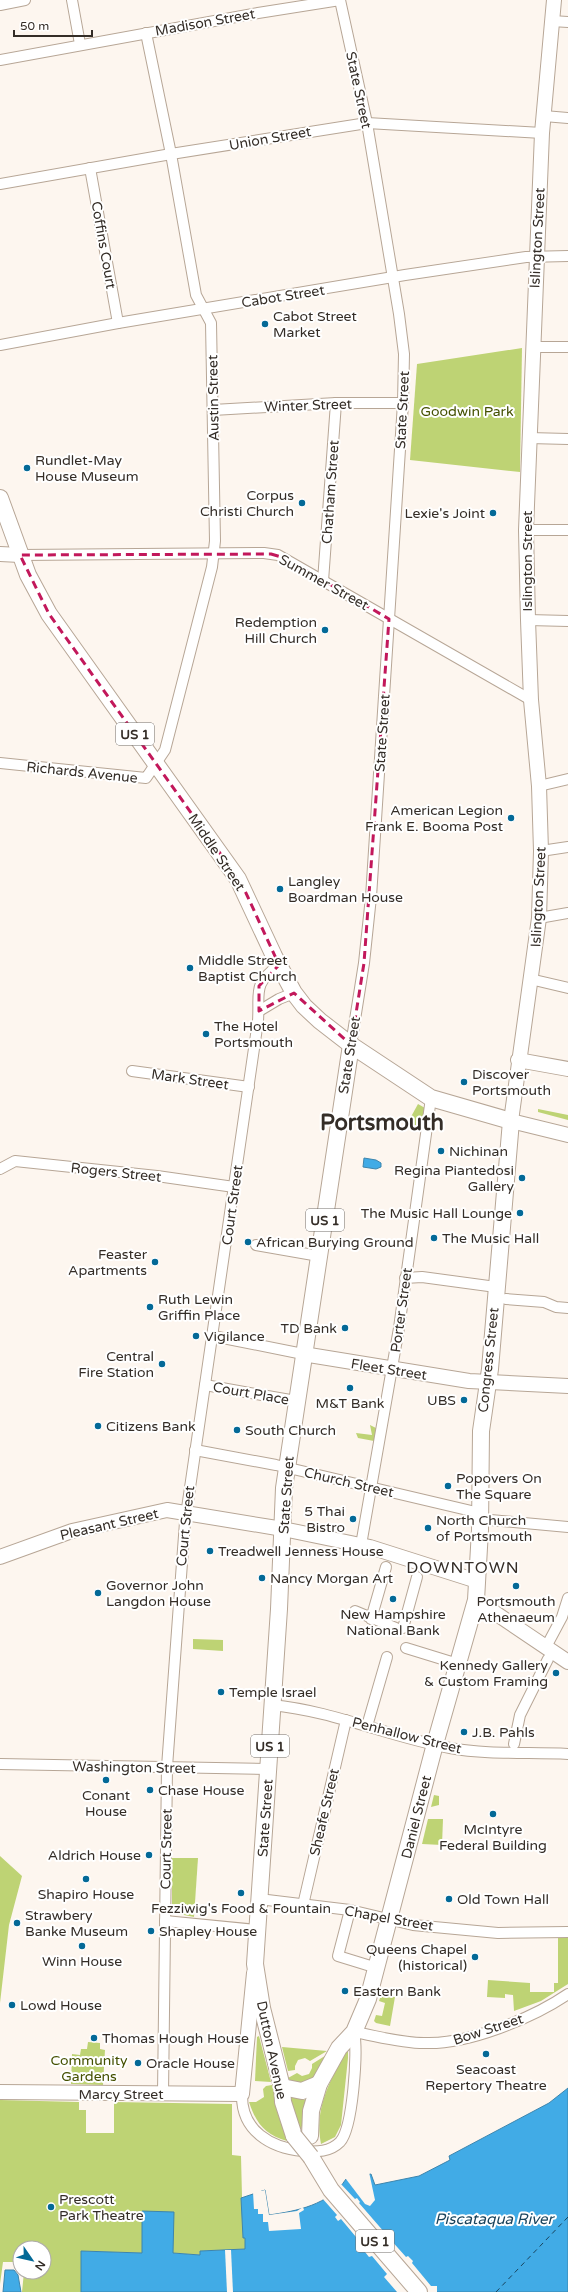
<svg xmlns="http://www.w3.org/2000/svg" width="568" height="2292" viewBox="0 0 568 2292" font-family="'Varela Round',sans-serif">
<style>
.green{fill:#bed374}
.water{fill:#41abe6;stroke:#3d85ad}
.pier{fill:#fdf6ef}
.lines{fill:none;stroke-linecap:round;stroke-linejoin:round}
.ferry{stroke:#19435c;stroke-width:1;stroke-dasharray:5 4;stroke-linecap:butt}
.street-casing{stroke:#b7a696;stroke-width:12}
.secondary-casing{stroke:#b7a696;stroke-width:16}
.primary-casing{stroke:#b7a696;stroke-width:18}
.street{stroke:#fff;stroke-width:10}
.secondary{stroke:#fff;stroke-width:14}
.primary{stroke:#fff;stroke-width:16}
.primary-bridge-casing{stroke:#b7a696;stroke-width:18;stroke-linecap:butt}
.primary-bridge{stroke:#fff;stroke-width:16}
.marked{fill:none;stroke:#c2185b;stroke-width:3;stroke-dasharray:8 5;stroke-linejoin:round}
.poi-dot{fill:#036997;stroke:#fff;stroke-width:1.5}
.labels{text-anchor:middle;stroke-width:4;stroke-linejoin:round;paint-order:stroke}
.shield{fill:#fff;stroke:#716c68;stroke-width:1}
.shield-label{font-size:13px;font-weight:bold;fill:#342d27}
.street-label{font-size:14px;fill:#342d27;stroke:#fff}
.poi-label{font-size:14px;fill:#342d27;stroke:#fff;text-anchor:start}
.park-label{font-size:14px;fill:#445001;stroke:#fff}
.water-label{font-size:15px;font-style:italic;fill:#19435c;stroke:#fff}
.quarter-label{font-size:16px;letter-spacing:1px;fill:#342d27;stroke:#fff}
.town-label{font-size:22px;font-weight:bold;fill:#342d27;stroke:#fff}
</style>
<rect width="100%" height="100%" fill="#fdf6ef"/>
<g class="green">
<path d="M522 348 520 472 410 460 417 364Z"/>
<path d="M418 1104 425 1108 422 1126 407 1124Z"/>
<path d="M538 1109 568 1115V1120L538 1112Z"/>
<path d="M370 1425 376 1428 374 1441 358 1438 356 1433 372 1435Z"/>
<path d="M193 1639 223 1640V1651L193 1649Z"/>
<path d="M434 1795 439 1796V1805L431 1807Z"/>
<path d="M428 1819H443L442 1845 422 1844Z"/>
<path d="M0 1856 22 1876 9 1925 0 2003Z"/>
<path d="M172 1858H198L194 1917 179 1914 172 1905Z"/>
<path d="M558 1937H568V1984L541 2001 514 2011 513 1995 505 1994V1998L487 1997 488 1980 530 1983V1992H554V1983H558Z"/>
<path d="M381 1995 395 1997 390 2026 376 2023 374 2021 376 2015 382 2016 385 2003 379 2001Z"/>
<path d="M259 2036 271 2082 255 2081 257 2037Z"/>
<path d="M88 2042 100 2043V2049L105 2050 103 2085 71 2084 72 2054 80 2055 81 2049H87Z"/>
<path d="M282 2047 327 2051 310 2061 305 2058 298 2060 295 2066V2070L288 2071Z"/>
<path d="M346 2052H348V2058L341 2125 335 2137 321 2144C314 2109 329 2082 346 2052Z"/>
<path d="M328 2054 316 2077 302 2084 292 2082 288 2078 297 2073 302 2076 309 2074 312 2068V2064Z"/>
<path d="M272 2085 287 2141C265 2135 256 2123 249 2102H256L264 2097 263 2089 266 2086Z"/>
<path d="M290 2097 307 2100 301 2131 289 2098Z"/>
<path d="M0 2100 79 2102V2110H86V2133H114V2102L232 2104V2155L241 2156 243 2237 245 2238V2249L200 2251V2255L173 2253 142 2212V2253L81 2251V2292H22L24 2272H44V2248H20V2267L14 2262H3L0 2284Z"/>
</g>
<g class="water">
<path d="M364 1158 376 1160 381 1163V1167L376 1169 363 1167Z"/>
<path d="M568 2088V2292H81V2251L142 2253V2211L174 2212 173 2253 200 2255V2251L245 2249V2238H243L241 2198 265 2190 269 2215C297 2211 329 2205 346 2179L371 2174 375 2185 419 2176 450 2160 449 2156 549 2103Z"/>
<path d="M5 2270H14L18 2275 21 2292H3Z"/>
</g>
<g class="pier">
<path d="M369 2172 375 2200 370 2206 365 2204 346 2179V2177Z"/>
<path d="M340 2183 355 2199 357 2198 360 2202 359 2203 385 2233 387 2232 391 2237 390 2239 406 2257 408 2256 413 2261 412 2263 431 2286H437V2292H397L384 2277 387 2274 372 2256 369 2257 365 2252 366 2249 341 2219 338 2221 335 2217 337 2215 322 2198Z"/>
<path d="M261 2189V2191L265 2190 269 2215 297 2211 303 2207 304 2210 299 2213 301 2229 269 2231 268 2222H263V2214H258V2209H254L253 2192Z"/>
<path d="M225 2250H231L233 2292H227Z"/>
</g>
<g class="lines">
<path class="ferry" d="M496 2292 568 2217"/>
<g class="street-casing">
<g id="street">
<path d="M72 0 80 44"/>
<path d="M340 0 367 123 399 314 404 354 403 403 371 897 364 963 351 1045"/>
<path d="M0 5 25 0"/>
<path d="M552 21 568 22"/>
<path d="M0 60 258 13 340 0"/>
<path d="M544 116 568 118"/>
<path d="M90 168 118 323"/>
<path d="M0 184 171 154 367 123 542 133"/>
<path d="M0 345 118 323 405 275 526 257 568 256"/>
<path d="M532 347H568"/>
<path d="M213 410 336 403H403"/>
<path d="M529 438 568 439"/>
<path d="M526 530H568"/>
<path d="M20 555 264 553 278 555 531 700"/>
<path d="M323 581 336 403"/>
<path d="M528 620 568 621"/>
<path d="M0 763 146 778 165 750 212 567 215 541 211 323 196 295 171 154 146 33"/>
<path d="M539 786 568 779"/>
<path d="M541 851 568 847"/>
<path d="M539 918 568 913"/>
<path d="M530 979 568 988"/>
<path d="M259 1011 279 999 294 993"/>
<path d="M132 1071 249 1087"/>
<path d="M0 1169 15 1161 157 1176 234 1187"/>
<path d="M256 1245 319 1256"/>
<path d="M405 1278 422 1277 496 1287"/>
<path d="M506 1299 544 1302 556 1307 568 1308"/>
<path d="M213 1336 303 1354"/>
<path d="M205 1385 296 1401"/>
<path d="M195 1450 276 1465 480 1513"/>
<path d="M480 1519 568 1527"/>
<path d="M361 1545 399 1328 431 1098"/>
<path d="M355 1611 396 1628"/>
<path d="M371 1619 386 1567"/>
<path d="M403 1628 417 1577"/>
<path d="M546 1647 562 1617 568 1598"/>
<path d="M406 1648 458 1664"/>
<path d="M272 1705C333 1711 390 1737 450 1748 488 1755 529 1752 568 1754"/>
<path d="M367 1726 387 1657"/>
<path d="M514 1744 520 1715 548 1659"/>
<path d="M0 1764 268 1769"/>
<path d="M259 1899 350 1910 413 1925 498 1933 568 1932"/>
<path d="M303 1905 346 1720"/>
<path d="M350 1910 338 1956 377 1968"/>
<path d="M165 1921 257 1930"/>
<path d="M163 2094 167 1767 185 1522 258 1021C260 991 252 985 279 965"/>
<path d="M242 2094C241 2131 271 2148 303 2151 317 2152 330 2152 340 2142 353 2128 358 2051 354 2032 377 2036 401 2043 424 2043 467 2045 533 2018 568 1994"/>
</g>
</g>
<g class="secondary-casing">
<g id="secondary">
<path d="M554 0 542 133 526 530 528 620 531 700 539 786 541 851 539 918 511 1121 568 1135"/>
<path d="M0 554 20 555"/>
<path d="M518 1060 568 1069"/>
<path d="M303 1354 469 1381 568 1386"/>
<path d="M0 1557 72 1531 167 1510 283 1529 370 1547 477 1581"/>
<path d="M476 1600 568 1662"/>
<path d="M0 2092 242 2094 254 1973"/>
</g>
</g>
<g class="primary-casing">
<g id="primary">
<path d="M0 498 28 575 49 614 238 879 274 956 294 993 304 1006 320 1021 351 1045 431 1098 511 1121 490 1369 481 1431 480 1530 476 1600 435 1744 368 1999 354 2032 339 2048 319 2084 311 2111 310 2136"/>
<path d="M282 2087 302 2091 319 2084"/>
<path d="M294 2136 283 2102 282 2087 262 2008 255 1964 279 1609 284 1488 351 1045"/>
<path d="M311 2157 331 2190 419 2292"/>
</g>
</g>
<use href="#street" class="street"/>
<use href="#secondary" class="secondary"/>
<use href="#primary" class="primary"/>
<g class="primary-bridge-casing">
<path id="primary-bridge" d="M294 2136 311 2157"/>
</g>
<use href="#primary-bridge" class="primary-bridge"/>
</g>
<path class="marked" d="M271 554 285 558 389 619 364 963 351 1045 294 993 259 1011V986L279 965 246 893 227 863 49 614 20 555Z"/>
<g class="poi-dot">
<circle cx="265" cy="324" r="4"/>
<circle cx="27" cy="468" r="4"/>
<circle cx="302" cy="503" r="4"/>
<circle cx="493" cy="513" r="4"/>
<circle cx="325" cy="630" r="4"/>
<circle cx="511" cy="818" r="4"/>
<circle cx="280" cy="889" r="4"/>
<circle cx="190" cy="968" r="4"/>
<circle cx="206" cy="1034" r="4"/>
<circle cx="464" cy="1082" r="4"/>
<circle cx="441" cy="1151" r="4"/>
<circle cx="522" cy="1178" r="4"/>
<circle cx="520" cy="1213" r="4"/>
<circle cx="434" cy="1238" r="4"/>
<circle cx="248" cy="1242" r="4"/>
<circle cx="155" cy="1262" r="4"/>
<circle cx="150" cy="1307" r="4"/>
<circle cx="345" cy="1328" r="4"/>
<circle cx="196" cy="1336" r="4"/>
<circle cx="162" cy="1364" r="4"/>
<circle cx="350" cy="1388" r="4"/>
<circle cx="464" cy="1400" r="4"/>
<circle cx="98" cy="1426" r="4"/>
<circle cx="237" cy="1430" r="4"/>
<circle cx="448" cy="1486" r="4"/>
<circle cx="353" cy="1519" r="4"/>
<circle cx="428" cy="1528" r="4"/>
<circle cx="210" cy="1551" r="4"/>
<circle cx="262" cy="1578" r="4"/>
<circle cx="516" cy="1586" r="4"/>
<circle cx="98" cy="1593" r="4"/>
<circle cx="393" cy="1599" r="4"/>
<circle cx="556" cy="1673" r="4"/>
<circle cx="221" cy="1692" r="4"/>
<circle cx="464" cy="1732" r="4"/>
<circle cx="106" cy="1780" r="4"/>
<circle cx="150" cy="1790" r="4"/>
<circle cx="493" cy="1814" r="4"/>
<circle cx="149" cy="1855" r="4"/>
<circle cx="86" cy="1879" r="4"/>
<circle cx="241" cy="1893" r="4"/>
<circle cx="449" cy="1899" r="4"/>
<circle cx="17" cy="1923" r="4"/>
<circle cx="151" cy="1931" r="4"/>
<circle cx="82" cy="1946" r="4"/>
<circle cx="475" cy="1957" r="4"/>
<circle cx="345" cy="1991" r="4"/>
<circle cx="12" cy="2005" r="4"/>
<circle cx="94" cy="2038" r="4"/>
<circle cx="486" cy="2054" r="4"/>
<circle cx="138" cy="2063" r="4"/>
<circle cx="51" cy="2207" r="4"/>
</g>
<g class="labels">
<g class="shield">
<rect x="116" y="723" width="38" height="22" rx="3"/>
<rect x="306" y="1209" width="38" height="22" rx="3"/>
<rect x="251" y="1735" width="38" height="22" rx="3"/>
<rect x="356" y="2230" width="38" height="22" rx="3"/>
</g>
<g class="shield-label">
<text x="135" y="739">US 1</text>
<text x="325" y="1225">US 1</text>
<text x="270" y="1751">US 1</text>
<text x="375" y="2246">US 1</text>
</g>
<g class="street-label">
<text transform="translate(205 22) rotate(-10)" y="5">Madison Street</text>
<text transform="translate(359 90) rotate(78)" y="5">State Street</text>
<text transform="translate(270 138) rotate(-10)" y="5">Union Street</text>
<text transform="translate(537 238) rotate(-87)" y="5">Islington Street</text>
<text transform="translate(104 245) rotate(80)" y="5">Coffins Court</text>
<text transform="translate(283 296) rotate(-9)" y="5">Cabot Street</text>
<text transform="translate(213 398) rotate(-91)" y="5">Austin Street</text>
<text transform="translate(308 405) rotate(-2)" y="5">Winter Street</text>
<text transform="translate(402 410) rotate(-87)" y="5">State Street</text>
<text transform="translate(330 492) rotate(-86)" y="5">Chatham Street</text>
<text transform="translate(527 561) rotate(-90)" y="5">Islington Street</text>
<text transform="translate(324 582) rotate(29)" y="5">Summer Street</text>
<text transform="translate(382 733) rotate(-86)" y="5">State Street</text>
<text transform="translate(82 772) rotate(6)" y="5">Richards Avenue</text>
<text transform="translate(217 852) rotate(56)" y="5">Middle Street</text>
<text transform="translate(538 897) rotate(-87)" y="5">Islington Street</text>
<text transform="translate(349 1055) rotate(-81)" y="5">State Street</text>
<text transform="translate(190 1079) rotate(8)" y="5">Mark Street</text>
<text transform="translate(116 1172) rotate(6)" y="5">Rogers Street</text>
<text transform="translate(232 1205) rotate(-82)" y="5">Court Street</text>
<text transform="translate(401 1310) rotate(-82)" y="5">Porter Street</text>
<text transform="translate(488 1360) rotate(-84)" y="5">Congress Street</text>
<text transform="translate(389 1369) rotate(9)" y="5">Fleet Street</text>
<text transform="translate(251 1393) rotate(10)" y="5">Court Place</text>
<text transform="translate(349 1482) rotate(13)" y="5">Church Street</text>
<text transform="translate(286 1495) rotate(-86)" y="5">State Street</text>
<text transform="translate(109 1524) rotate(-13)" y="5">Pleasant Street</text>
<text transform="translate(185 1526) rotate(-84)" y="5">Court Street</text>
<text transform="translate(407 1735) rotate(14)" y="5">Penhallow Street</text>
<text transform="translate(134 1767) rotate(1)" y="5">Washington Street</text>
<text transform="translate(324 1812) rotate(-77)" y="5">Sheafe Street</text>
<text transform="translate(416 1817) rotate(-76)" y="5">Daniel Street</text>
<text transform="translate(265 1818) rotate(-86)" y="5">State Street</text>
<text transform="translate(166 1849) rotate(-89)" y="5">Court Street</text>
<text transform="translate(389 1918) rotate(10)" y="5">Chapel Street</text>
<text transform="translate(488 2029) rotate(-18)" y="5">Bow Street</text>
<text transform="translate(272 2050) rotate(78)" y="5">Dutton Avenue</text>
<text x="121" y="2099">Marcy Street</text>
</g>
<g class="poi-label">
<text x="273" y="321">Cabot Street<tspan x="273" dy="16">Market</tspan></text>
<text x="35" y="465">Rundlet-May<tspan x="35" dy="16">House Museum</tspan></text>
<text x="294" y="500" text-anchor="end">Corpus<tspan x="294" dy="16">Christi Church</tspan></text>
<text x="485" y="518" text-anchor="end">Lexie's Joint</text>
<text x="317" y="627" text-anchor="end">Redemption<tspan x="317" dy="16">Hill Church</tspan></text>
<text x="503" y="815" text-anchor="end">American Legion<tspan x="503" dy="16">Frank E. Booma Post</tspan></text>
<text x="288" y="886">Langley<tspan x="288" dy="16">Boardman House</tspan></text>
<text x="198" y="965">Middle Street<tspan x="198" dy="16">Baptist Church</tspan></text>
<text x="214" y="1031">The Hotel<tspan x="214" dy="16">Portsmouth</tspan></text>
<text x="472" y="1079">Discover<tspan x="472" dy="16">Portsmouth</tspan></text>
<text x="449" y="1156">Nichinan</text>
<text x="514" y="1175" text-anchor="end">Regina Piantedosi<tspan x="514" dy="16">Gallery</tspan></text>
<text x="512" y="1218" text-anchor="end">The Music Hall Lounge</text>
<text x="442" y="1243">The Music Hall</text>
<text x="256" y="1247">African Burying Ground</text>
<text x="147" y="1259" text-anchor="end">Feaster<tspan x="147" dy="16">Apartments</tspan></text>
<text x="158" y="1304">Ruth Lewin<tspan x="158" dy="16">Griffin Place</tspan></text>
<text x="337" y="1333" text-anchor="end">TD Bank</text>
<text x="204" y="1341">Vigilance</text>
<text x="154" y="1361" text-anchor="end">Central<tspan x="154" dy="16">Fire Station</tspan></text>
<text x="456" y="1405" text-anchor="end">UBS</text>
<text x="350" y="1408" text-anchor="middle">M&amp;T Bank</text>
<text x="106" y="1431">Citizens Bank</text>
<text x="245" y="1435">South Church</text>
<text x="456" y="1483">Popovers On<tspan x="456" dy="16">The Square</tspan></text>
<text x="345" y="1516" text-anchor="end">5 Thai<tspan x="345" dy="16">Bistro</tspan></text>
<text x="436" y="1525">North Church<tspan x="436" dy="16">of Portsmouth</tspan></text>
<text x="218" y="1556">Treadwell Jenness House</text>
<text x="270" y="1583">Nancy Morgan Art</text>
<text x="106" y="1590">Governor John<tspan x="106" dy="16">Langdon House</tspan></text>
<text x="516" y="1606" text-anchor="middle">Portsmouth<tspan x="516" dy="16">Athenaeum</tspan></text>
<text x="393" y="1619" text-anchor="middle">New Hampshire<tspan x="393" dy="16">National Bank</tspan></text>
<text x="548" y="1670" text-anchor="end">Kennedy Gallery<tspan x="548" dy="16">&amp; Custom Framing</tspan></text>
<text x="229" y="1697">Temple Israel</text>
<text x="472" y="1737">J.B. Pahls</text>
<text x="158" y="1795">Chase House</text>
<text x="106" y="1800" text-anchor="middle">Conant<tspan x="106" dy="16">House</tspan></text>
<text x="493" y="1834" text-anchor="middle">McIntyre<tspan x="493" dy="16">Federal Building</tspan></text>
<text x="141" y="1860" text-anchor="end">Aldrich House</text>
<text x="86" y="1899" text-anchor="middle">Shapiro House</text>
<text x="457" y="1904">Old Town Hall</text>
<text x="241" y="1913" text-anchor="middle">Fezziwig's Food &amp; Fountain</text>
<text x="25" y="1920">Strawbery<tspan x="25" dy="16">Banke Museum</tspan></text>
<text x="159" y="1936">Shapley House</text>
<text x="467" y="1954" text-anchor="end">Queens Chapel<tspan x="467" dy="16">(historical)</tspan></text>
<text x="82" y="1966" text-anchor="middle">Winn House</text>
<text x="353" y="1996">Eastern Bank</text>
<text x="20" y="2010">Lowd House</text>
<text x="102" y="2043">Thomas Hough House</text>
<text x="146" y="2068">Oracle House</text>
<text x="486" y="2074" text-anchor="middle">Seacoast<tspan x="486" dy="16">Repertory Theatre</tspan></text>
<text x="59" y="2204">Prescott<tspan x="59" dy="16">Park Theatre</tspan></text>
</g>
<g class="park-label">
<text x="467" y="416">Goodwin Park</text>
<text x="89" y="2065">Community<tspan x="89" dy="16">Gardens</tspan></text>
</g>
<g class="water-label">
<text x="494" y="2224">Piscataqua River</text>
</g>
<g class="quarter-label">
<text x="463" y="1573">DOWNTOWN</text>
</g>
<g class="town-label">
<text x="382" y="1130">Portsmouth</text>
</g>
</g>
<g transform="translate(32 2260) rotate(124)"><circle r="19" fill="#ffffff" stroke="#aeaba9"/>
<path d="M0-3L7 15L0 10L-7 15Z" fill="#036997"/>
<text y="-6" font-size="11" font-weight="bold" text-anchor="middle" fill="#342d27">N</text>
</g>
<path d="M14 30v6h78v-6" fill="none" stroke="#342d27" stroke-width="2"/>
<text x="20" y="30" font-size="12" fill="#342d27" stroke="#ffffff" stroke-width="3" paint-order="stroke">50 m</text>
</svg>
